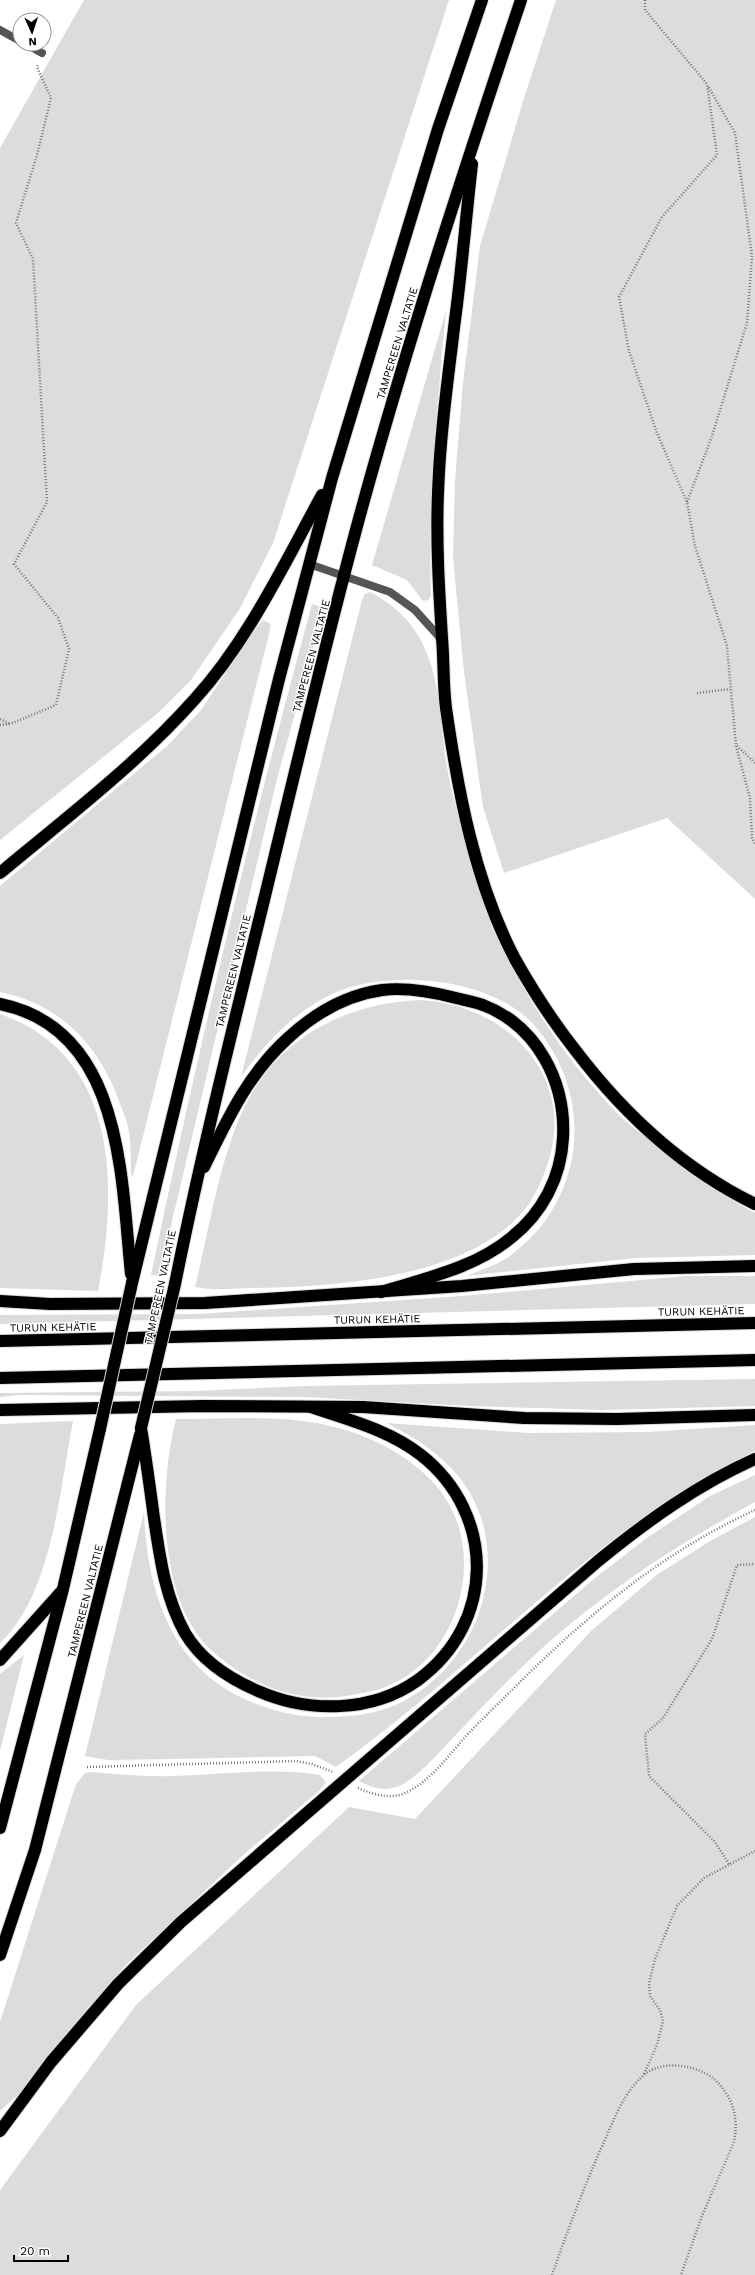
<svg xmlns="http://www.w3.org/2000/svg" width="755" height="2275" viewBox="0 0 755 2275" font-family="'Work Sans',sans-serif">
<style>
.green{fill:#dcdcdc}
.lines{fill:none;stroke-linecap:round;stroke-linejoin:round}
.highway-casing{stroke:#dbdbdb;stroke-width:14}
.path{stroke:#777;stroke-width:2.5;stroke-dasharray:1 2;stroke-linecap:butt}
.lane{stroke:#555;stroke-width:8}
.street{stroke:#555;stroke-width:8}
.highway{stroke:#000;stroke-width:12}
.highway-bridge-casing{stroke:#dbdbdb;stroke-width:14;stroke-linecap:butt}
.highway-bridge{stroke:#000;stroke-width:12}
.labels{text-anchor:middle;stroke-width:3;stroke-linejoin:round;paint-order:stroke}
.street-label{font-size:11px;fill:#000;stroke:#fff}
</style>
<rect width="100%" height="100%" fill="#fff"/>
<g class="green">
<path d="M84 0H449L273 543 239 610 191 680 158 713 0 840V148Z"/>
<path d="M556 0H755V899L667 818 504 873 483 807 464 672 453 558 455 480 463 383 480 246 524 98Z"/>
<path d="M446 311C437 406 428 500 431 596L428 600 423 601 407 580 372 565Z"/>
<path d="M370 592C451 634 434 713 451 788 456 809 463 830 469 850 475 871 480 893 488 913 517 986 561 1055 616 1112 625 1122 637 1130 648 1139 682 1167 716 1192 755 1213V1255L636 1258 466 1276C481 1270 497 1265 510 1256 586 1200 596 1096 534 1025 491 977 388 968 332 994 293 1013 265 1043 241 1077L362 600 365 594Z"/>
<path d="M312 604 324 608 277 779 159 1276 151 1275C198 1050 251 826 312 604Z"/>
<path d="M263 620 271 624 269 634 133 1176 131 1175C131 1160 131 1143 128 1127 126 1117 121 1108 118 1098 97 1043 59 1004 0 992V886L167 746 201 710 258 625Z"/>
<path d="M419 1000C509 1004 581 1080 545 1171 539 1188 531 1203 519 1216 461 1278 334 1287 254 1288 235 1288 214 1291 195 1287 209 1230 219 1161 244 1108 278 1038 343 1004 419 1000Z"/>
<path d="M0 1014C119 1055 118 1188 98 1291L0 1288Z"/>
<path d="M686 1276H755V1304L0 1324V1315L199 1314 462 1296Z"/>
<path d="M755 1379V1406L603 1410 470 1406 304 1397 20 1395 0 1397V1393L196 1391 305 1386Z"/>
<path d="M176 1419C231 1419 289 1413 342 1429 385 1441 434 1470 453 1512 481 1572 454 1656 392 1684 375 1692 355 1695 337 1697 289 1701 246 1682 211 1650 157 1600 159 1485 176 1419Z"/>
<path d="M73 1421C60 1488 52 1595 0 1643V1424Z"/>
<path d="M386 1423 529 1433 647 1432 755 1425V1451C597 1526 477 1667 336 1767L315 1756 172 1759 108 1760 85 1756 144 1512C147 1593 172 1671 254 1703 277 1712 298 1717 323 1717 354 1717 382 1714 409 1698 479 1658 511 1563 469 1491 449 1459 419 1439 386 1423Z"/>
<path d="M755 1475V1502C669 1549 587 1603 517 1672 494 1694 473 1717 451 1740 437 1755 423 1771 405 1783 388 1793 375 1789 359 1781L595 1578 651 1535 710 1496Z"/>
<path d="M755 1517V2275H0V2190L136 2005 349 1807 415 1819 591 1631 658 1574 712 1540Z"/>
<path d="M24 1655 0 1751V1674Z"/>
<path d="M90 1772C117 1774 144 1777 170 1776 217 1775 274 1767 320 1775L326 1782 320 1790 241 1857 127 1964 88 2008 19 2094 0 2111V2022L76 1784 85 1773Z"/>
</g>
<g class="lines">
<g class="highway-casing">
<g id="highway">
<path d="M472 164C466 216 462 268 455 320 448 378 440 435 438 493 436 542 439 590 442 638 444 661 443 685 446 708 458 792 475 883 515 959 533 991 553 1022 576 1051 624 1114 683 1169 755 1204"/>
<path d="M0 873C66 818 136 765 194 700 248 641 284 564 322 495"/>
<path d="M0 1004C123 1029 121 1177 131 1274"/>
<path d="M204 1167C227 1120 248 1074 288 1038 314 1014 346 995 382 990 406 987 433 992 456 998 465 1000 474 1002 483 1005 538 1026 566 1083 563 1138 561 1178 542 1213 512 1237 475 1268 426 1278 381 1292"/>
<path d="M132 1283 279 679 332 478 438 129 482 0"/>
<path d="M175 1284C201 1155 233 1027 264 900 296 768 327 635 363 504 410 334 465 167 521 0"/>
<path d="M0 1301 50 1304 205 1303 462 1286 634 1269 755 1266"/>
<path d="M0 1341 755 1323"/>
<path d="M0 1378 755 1360"/>
<path d="M0 1410 203 1406 363 1407 524 1418 617 1419 755 1415"/>
<path d="M141 1428C146 1458 150 1488 154 1518 160 1558 165 1597 185 1633 201 1660 230 1679 258 1691 308 1713 372 1713 418 1680 496 1623 496 1514 421 1455 389 1430 349 1420 311 1407"/>
<path d="M0 1660 61 1592"/>
<path d="M0 1828 63 1589 100 1429"/>
<path d="M0 1955 35 1850 140 1435"/>
<path d="M0 2131 51 2062 118 1984 181 1922 598 1561C647 1521 697 1485 755 1459"/>
</g>
</g>
<g class="path">
<path d="M645 0V10L707 84 717 155 662 217 619 297 629 351 657 433 687 502 695 546 727 646 736 745 755 763"/>
<path d="M687 502 711 439 747 323 752 256 735 133 708 86"/>
<path d="M697 693 730 689"/>
<path d="M0 719 10 724"/>
<path d="M0 725 10 724 56 705 69 649 58 618 14 564 47 502 33 259 16 223 37 155 51 98 37 67 38 65"/>
<path d="M736 746 750 798 752 838 755 844"/>
<path d="M87 1767 296 1761 312 1764 333 1772"/>
<path d="M358 1788C372 1794 390 1800 405 1793 430 1782 448 1756 466 1736 482 1719 499 1703 515 1687 586 1616 663 1552 755 1510"/>
<path d="M729 1864 715 1842 649 1776 645 1734 663 1718 712 1639 737 1565 755 1564"/>
<path d="M644 2074 657 2045 663 2021 660 2010 650 1996 649 1983 655 1959 677 1906 704 1878 755 1851"/>
<path d="M552 2275C568 2230 584 2186 604 2142 614 2119 624 2092 644 2075 662 2059 697 2065 714 2079 733 2096 739 2118 734 2142L702 2216 681 2275"/>
</g>
<path class="lane" d="M309 564 390 592 415 610 442 640"/>
<g class="street">
<path d="M0 30 20 41"/>
<path d="M26 44 42 53"/>
</g>
<use href="#highway" class="highway"/>
<g class="highway-bridge-casing">
<g id="highway-bridge">
<path d="M141 1428 175 1284"/>
<path d="M100 1429 132 1283"/>
</g>
</g>
<use href="#highway-bridge" class="highway-bridge"/>
</g>
<g class="labels">
<g class="street-label">
<text transform="translate(397 343) rotate(-73)" y="4">TAMPEREEN VALTATIE</text>
<text transform="translate(311 656) rotate(-75)" y="4">TAMPEREEN VALTATIE</text>
<text transform="translate(233 971) rotate(-76)" y="4">TAMPEREEN VALTATIE</text>
<text transform="translate(160 1287) rotate(-78)" y="4">TAMPEREEN VALTATIE</text>
<text transform="translate(701 1311) rotate(-1)" y="4">TURUN KEHÄTIE</text>
<text transform="translate(377 1319) rotate(-1)" y="4">TURUN KEHÄTIE</text>
<text transform="translate(53 1327) rotate(-1)" y="4">TURUN KEHÄTIE</text>
<text transform="translate(85 1601) rotate(-76)" y="4">TAMPEREEN VALTATIE</text>
</g>
</g>
<g transform="translate(32 32) rotate(177)"><circle r="19" fill="#ffffff" stroke="#999999"/>
<path d="M0-3L7 15L0 10L-7 15Z" fill="#000000"/>
<text y="-6" font-size="11" font-weight="bold" text-anchor="middle" fill="#000000">N</text>
</g>
<path d="M14 2255v6h54v-6" fill="none" stroke="#000000" stroke-width="2"/>
<text x="20" y="2255" font-size="12" fill="#000000" stroke="#ffffff" stroke-width="3" paint-order="stroke">20 m</text>
</svg>
